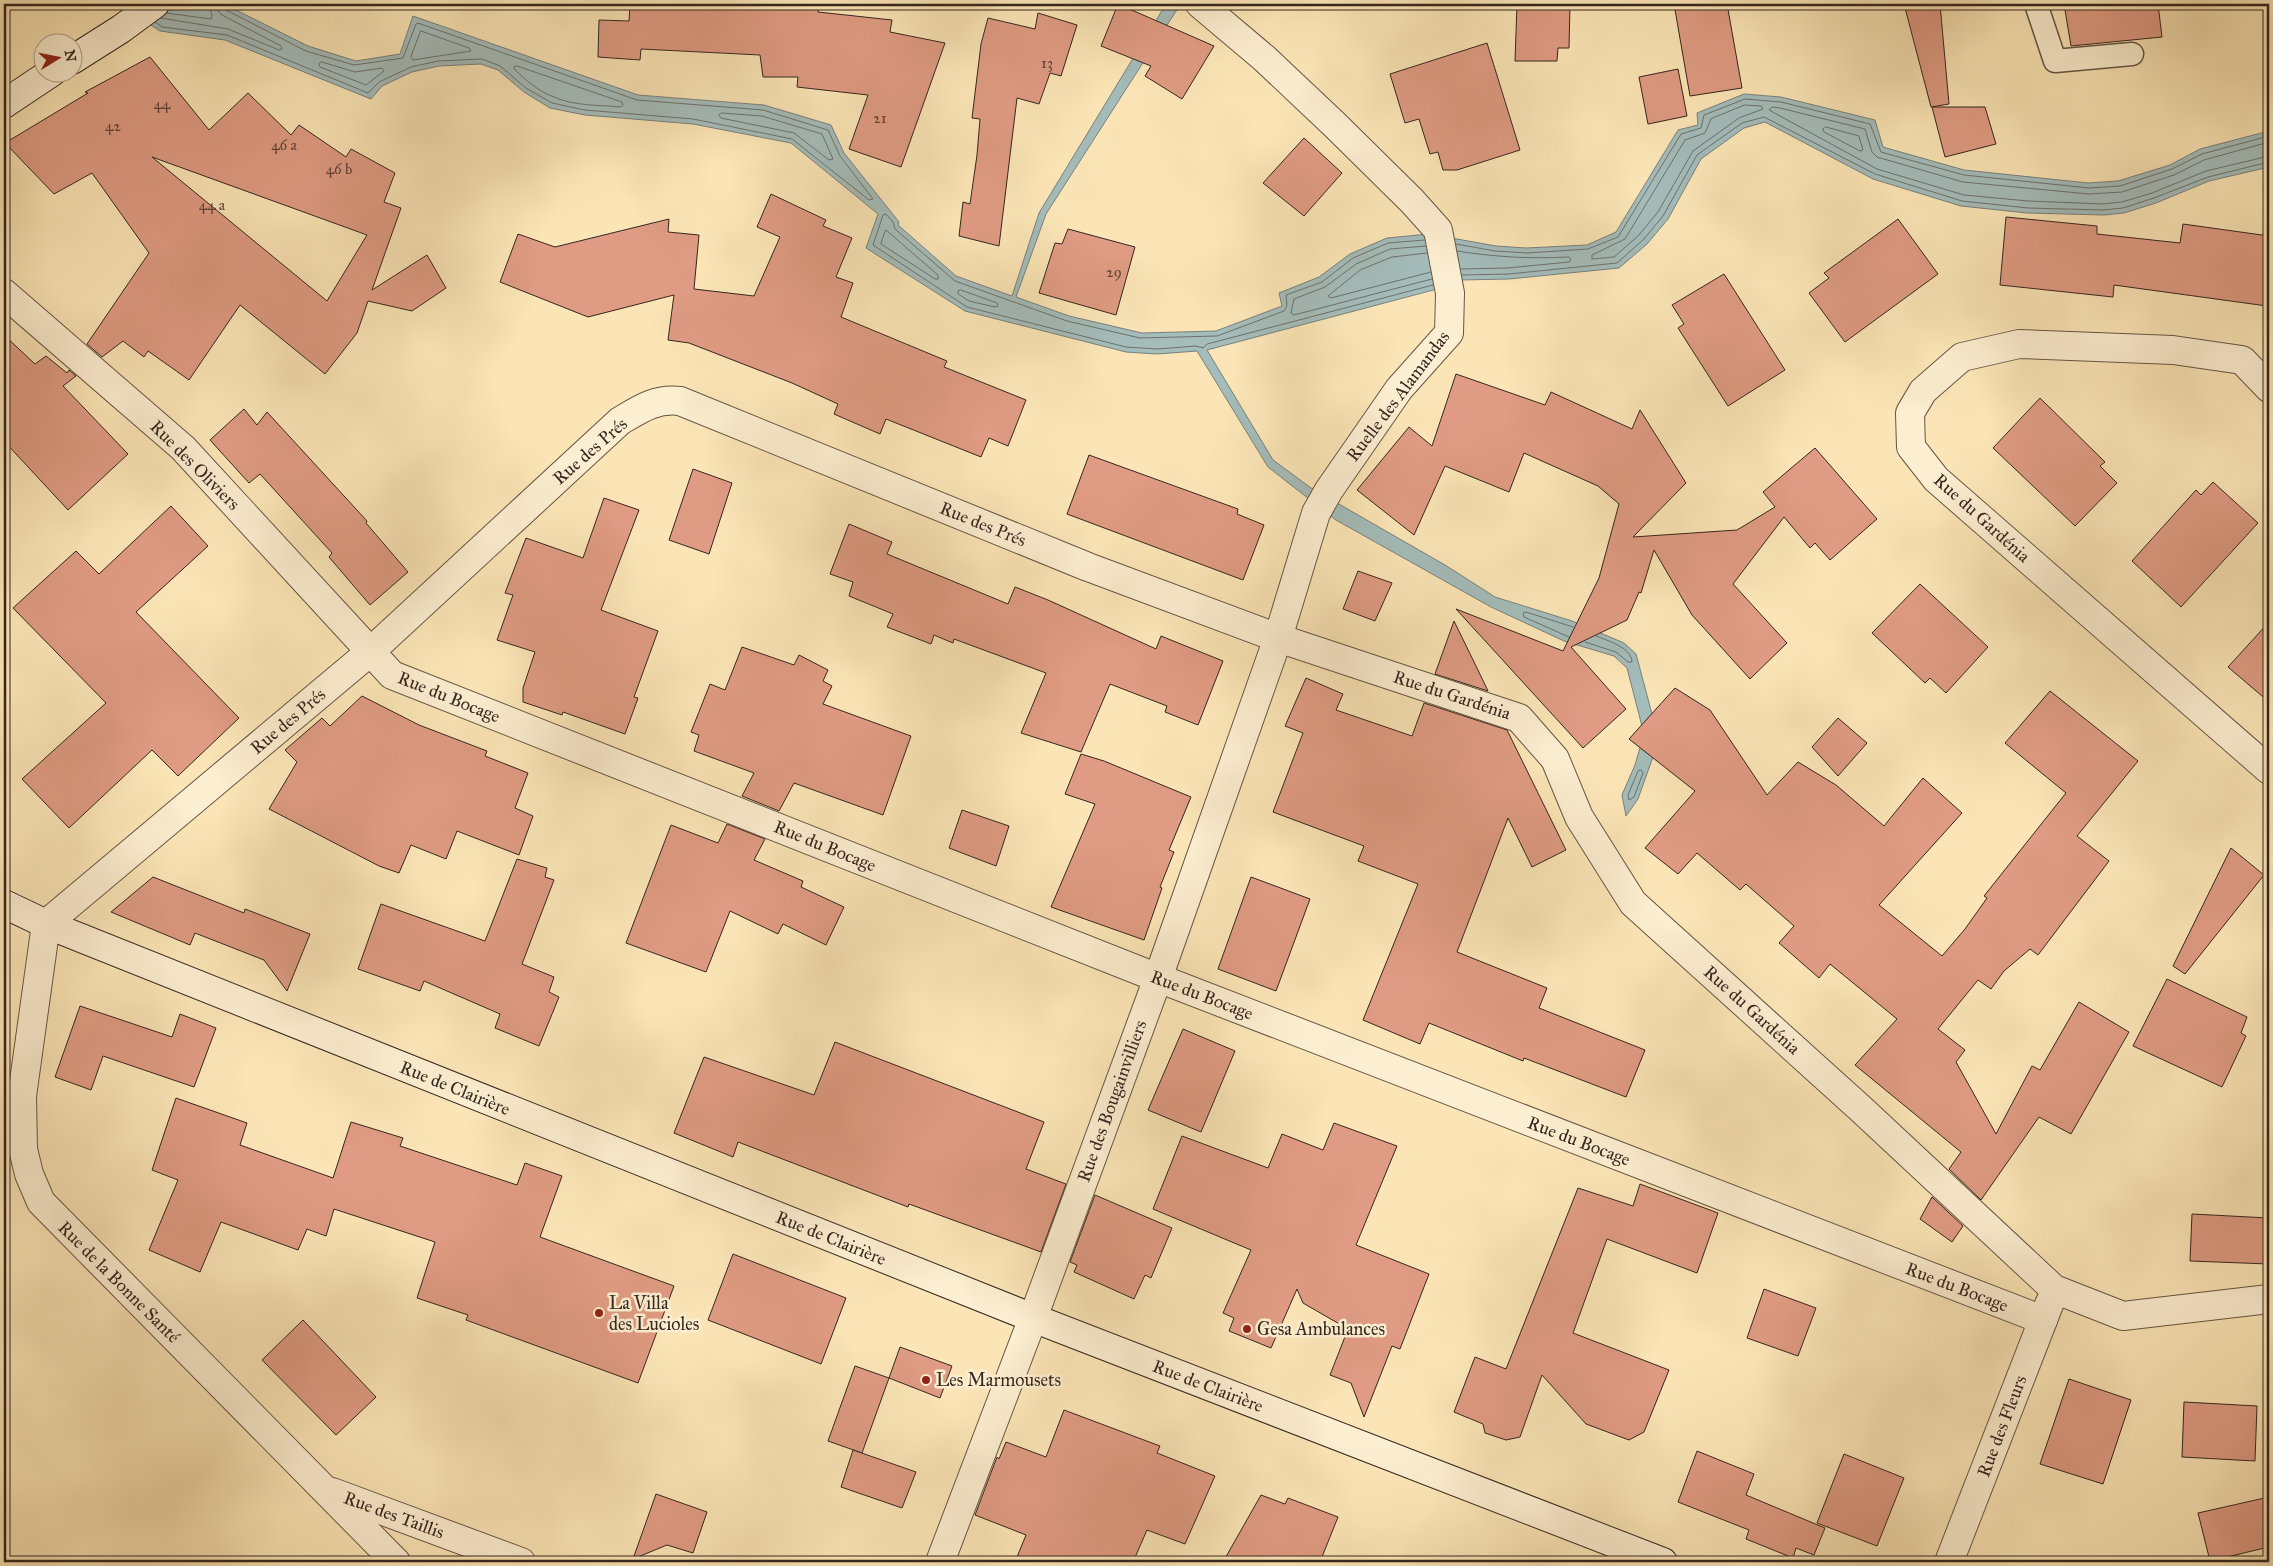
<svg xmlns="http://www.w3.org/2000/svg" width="2273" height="1566" viewBox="0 0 2273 1566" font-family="'IM FELL Great Primer',serif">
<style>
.water{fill:#a4bcba;stroke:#78807c}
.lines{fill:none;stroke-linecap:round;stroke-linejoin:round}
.shore{stroke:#6c716c;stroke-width:1}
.building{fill:#df9b83;stroke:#35261e;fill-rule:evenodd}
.service-casing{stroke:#665644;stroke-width:25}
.minor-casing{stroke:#665644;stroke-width:30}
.secondary-casing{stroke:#35261e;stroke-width:30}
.service{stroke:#fceed0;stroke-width:22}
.minor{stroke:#fceed0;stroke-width:28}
.secondary{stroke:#fceed0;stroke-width:28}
.poi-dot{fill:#8f2418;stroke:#fceed0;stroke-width:2}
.labels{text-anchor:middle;stroke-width:5;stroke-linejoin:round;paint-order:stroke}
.number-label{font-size:15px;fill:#604337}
.street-label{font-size:18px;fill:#35261e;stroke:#fceed0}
.poi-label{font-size:18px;fill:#35261e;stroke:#fceed0;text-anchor:start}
</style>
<rect width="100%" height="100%" fill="#fbe5b6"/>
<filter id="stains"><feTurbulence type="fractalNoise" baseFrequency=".004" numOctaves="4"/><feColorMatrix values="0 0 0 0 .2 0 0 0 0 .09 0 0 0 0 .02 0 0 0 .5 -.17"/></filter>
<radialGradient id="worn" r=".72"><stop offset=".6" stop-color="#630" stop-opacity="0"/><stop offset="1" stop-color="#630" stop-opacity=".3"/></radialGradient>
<path class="water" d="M119 4H224L308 46 356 61 400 54 413 16 638 95 764 105 831 125 844 153 899 222 898 225 956 276 1012 296 1039 213 1166 4H1174L1178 8 1046 214 1016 297 1069 316 1142 333 1216 331 1282 306 1279 293 1319 277 1350 254 1387 238 1429 234 1496 246 1526 248 1587 245 1616 232 1678 130 1698 125 1697 113 1744 94 1781 97 1875 120 1883 147 1964 170 2088 183 2118 181 2170 165 2200 149 2269 131V167L2209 181 2156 203 2124 213 2104 215 2027 213 1961 206 1873 179 1765 122 1744 128 1701 159 1668 219 1647 244 1619 268 1509 279 1461 280 1441 288 1207 350 1273 460 1311 488 1445 565 1495 597 1572 621 1624 643 1636 654 1659 740 1638 799 1626 816 1622 795 1635 765 1644 734 1627 668 1614 656 1564 641 1491 607 1336 520 1268 467 1197 351 1157 354 1126 352 965 311 866 248 878 214 791 143 693 124 585 115 550 108 524 92 498 70 481 64 439 66 412 72 382 86 371 99 225 40 160 31Z"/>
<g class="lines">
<g class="shore">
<path d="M166 13 211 19 212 16 209 4"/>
<path d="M161 18 228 29 279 50 282 49 281 46 222 15 218 11 217 4"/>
<path d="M155 22 162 27 227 35 368 93 379 82 411 67 438 61 482 59 500 66 526 88 552 103 585 110 693 119 792 139 869 200 873 199 840 156 828 130 763 110 637 100 418 23 416 24 403 58 354 65 306 51 226 10 223 4"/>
<path d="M421 31 469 48 471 51 413 60 411 57Z"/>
<path d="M322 62 355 72 382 68 384 71 366 85 320 67 319 64Z"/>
<path d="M517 66 622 102 623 105 621 107C599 105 574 106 554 97 539 92 526 80 515 70L514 67Z"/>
<path d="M1745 105 1761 106 1763 109 1739 118 1693 151 1658 212 1638 236 1614 257 1592 259V255L1625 239 1685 140 1705 133 1711 119Z"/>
<path d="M722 113 762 116 822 134 833 159 829 160 794 133 721 118 719 115Z"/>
<path d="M1826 127 1859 136 1863 150 1860 151 1824 132 1823 129Z"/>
<path d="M2269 142 2204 160 2174 175 2122 192 2089 194 1963 182 1877 157 1872 152 1865 129 1780 108 1772 107 1769 110 1877 169 1964 195 2028 201 2103 204 2122 202 2152 193 2206 171 2269 156"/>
<path d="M886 230 938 275V279H935L881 244Z"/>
<path d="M1425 240 1388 243 1353 258 1322 282 1286 295 1287 306 1284 311 1217 336 1140 338 1067 321 955 281 895 229 893 222 886 214 883 215 873 245 967 307 1126 347 1157 349 1196 346 1203 348 1207 344 1433 285"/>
<path d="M1456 244 1495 251 1527 253 1588 249 1618 237 1681 134 1701 128 1704 115 1745 99 1781 102 1870 124 1881 152 1964 175 2089 188 2120 186 2172 169 2202 154 2269 136"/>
<path d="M1426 246 1390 249 1356 264 1325 287 1294 299 1291 313 1294 315 1432 279"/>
<path d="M1457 251C1495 257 1530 259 1569 257L1571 259 1569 262 1508 268 1461 269"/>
<path d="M1427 253 1392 257 1360 270 1328 296 1331 298 1431 272"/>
<path d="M1462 275 1509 274 1617 263 1643 240 1663 216 1697 155 1742 123 1764 117 1875 174 1962 201 2028 208 2103 210 2123 208 2154 198 2208 177 2269 162"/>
<path d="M961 290 997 303 998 306 995 307 969 301 958 294V291Z"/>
<path d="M1569 637 1524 617 1523 613 1526 612 1573 627"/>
<path d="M1585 642 1616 652 1628 662H1632C1631 647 1608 641 1596 636"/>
<path d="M1641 770 1643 773 1634 797 1629 800 1628 795 1638 771Z"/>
</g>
</g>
<g class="building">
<path d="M630 4H819L818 12 892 20 890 32 945 43 901 167 849 149 868 95 797 87 798 77H763L760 55 641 49 640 60 598 57 599 20 629 21Z"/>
<path d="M1118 4 1214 46 1182 99 1145 76 1151 66 1101 46Z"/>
<path d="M1517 4H1570L1569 48H1558L1557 61H1515Z"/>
<path d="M1674 4H1727L1742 88 1690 96Z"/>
<path d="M1904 4H1940L1949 104 1931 107Z"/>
<path d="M2064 4H2158L2162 37 2071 46Z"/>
<path d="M1038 13 1077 25 1061 76 1050 73 1039 104 1017 98 999 246 959 236 963 202 970 204 977 155 980 119 972 118 981 44 988 18 1035 29Z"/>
<path d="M1487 43 1520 150 1457 170H1443L1438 152 1430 154 1419 119 1405 123 1390 74Z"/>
<path d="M150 57 209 130 248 93 291 135 299 125 346 157 351 149 395 173 384 202 401 208 372 290 427 255 446 288 412 311 368 301 357 333 325 374 240 305 189 380 148 351 144 357 123 341 102 357 87 344 149 253 92 173 54 194 5 143 88 93 85 92ZM152 157 367 235 327 301Z"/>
<path d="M1678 69 1687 116 1648 124 1639 77Z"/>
<path d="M1932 107H1985L1996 144 1945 157Z"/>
<path d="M1304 138 1342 173 1304 216 1263 183Z"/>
<path d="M771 194 826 220 823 226 852 238 836 277 853 283 841 317 947 361 944 367 1026 400 1008 446 989 438 981 457 886 419 880 434 834 414 838 404 792 383 689 343 668 340 674 295 588 317 500 282 518 234 555 247 669 219 668 232 699 235 694 289 754 296 780 237 757 227Z"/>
<path d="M2006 217 2097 226V234L2180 243 2183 224 2269 236V288L2267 306 2114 285 2113 297 2000 285Z"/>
<path d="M1898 219 1938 274 1845 342 1809 293 1829 278 1824 273Z"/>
<path d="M1068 229 1135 247 1116 315 1039 293 1055 243 1062 244Z"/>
<path d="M1724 274 1785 370 1728 406 1678 328 1684 324 1672 305Z"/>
<path d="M4 335 35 364 46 356 67 373 69 370 76 376 63 386 128 454 68 510 4 441Z"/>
<path d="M1456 374 1545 405 1551 392 1632 429 1640 410 1686 483 1633 537 1737 530 1775 507 1763 492 1815 448 1877 519 1830 560 1815 543 1810 548 1784 517 1733 584 1787 643 1750 679 1692 615 1654 550 1641 593 1639 592 1627 620 1571 647 1626 709 1583 748 1456 609 1563 651 1599 578 1619 504 1598 486 1524 453 1509 492 1445 466 1414 535 1357 490 1409 427 1432 446Z"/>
<path d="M2040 398 2105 462 2100 466 2117 483 2075 526 1993 448Z"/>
<path d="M244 409 257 425 267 412 367 521 366 523 408 572 370 605 329 557 332 553 260 474 249 483 210 440Z"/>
<path d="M1089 455 1238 509 1237 514 1264 525 1243 580 1067 514Z"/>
<path d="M693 469 732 483 709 554 669 540Z"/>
<path d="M2213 482 2258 523 2181 607 2132 561 2196 490 2201 495Z"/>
<path d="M604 498 639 510 601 610 658 631 634 697 638 698 625 734 563 712 562 715 523 702V688L535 652 497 640 513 595 505 593 526 538 583 558Z"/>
<path d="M171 506 208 546 136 612 239 718 178 776 152 750 69 828 22 779 106 703 13 608 76 551 99 574Z"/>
<path d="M849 524 892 542 887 554 1008 604 1015 587 1048 600 1156 649 1161 636 1223 661 1198 725 1165 712 1167 706 1110 684 1081 752 1021 733 1046 673 954 639 953 643 934 635 931 644 887 627 893 614 849 596 853 582 830 574Z"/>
<path d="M1358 571 1392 583 1375 621 1343 609Z"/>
<path d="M1920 584 1988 647 1946 693 1930 678 1925 683 1872 633Z"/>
<path d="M1454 621 1476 666 1488 691 1435 674Z"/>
<path d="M2269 622V702L2228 667Z"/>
<path d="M742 647 794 665 799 655 828 670 823 681 832 686 823 704 911 736 883 815 794 783 779 811 742 796 754 773 694 751 699 735 691 732 710 684 725 690Z"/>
<path d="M1306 678 1343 694 1336 710 1412 736 1424 703 1507 730 1566 850 1532 867 1508 818 1457 952 1547 988 1539 1008 1645 1050 1626 1097 1524 1058 1523 1061 1429 1023 1420 1044 1363 1020 1418 884 1358 861 1364 846 1273 812 1303 733 1285 726Z"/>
<path d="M1675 688 1710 710 1767 795 1798 762 1836 785 1884 826 1923 778 1962 813 1879 905 1942 956 1965 929 1987 898 1984 896 2066 793 2005 743 2050 691 2138 761 2077 836 2109 861 2038 955 2030 949 2004 971 1991 989 1978 980 1938 1029 1965 1050 1956 1062 1996 1134 2032 1066 2040 1070 2079 1002 2129 1032 2071 1134 2039 1117 1981 1200 1949 1169 1961 1152 1855 1065 1897 1019 1830 964 1819 978 1779 943 1794 926 1746 884 1740 890 1697 853 1678 874 1645 848 1695 791 1629 739Z"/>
<path d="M362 696 419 725 487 751 485 756 528 773 515 808 533 816 519 855 457 831 446 859 411 845 399 873 379 866 269 809 297 762 285 750 322 718 330 726Z"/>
<path d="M1838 718 1867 743 1838 776 1812 747Z"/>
<path d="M1081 754 1104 761 1191 797 1169 850 1174 852 1160 887 1162 888 1144 940 1051 907 1095 804 1065 794Z"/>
<path d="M962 810 1009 826 996 866 949 848Z"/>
<path d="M727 824 765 839 754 860 803 881 801 887 844 907 826 945 783 924 778 934 730 911 706 972 626 943 671 825 718 843Z"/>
<path d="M2231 848 2264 875 2185 974 2173 966Z"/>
<path d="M517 859 547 868 545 877 554 880 522 964 554 977 549 992 559 997 539 1046 495 1028 500 1014 424 981 420 991 358 969 381 904 485 941Z"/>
<path d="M153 877 244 913 245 909 310 934 287 991 264 960 195 933 190 945 111 912Z"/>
<path d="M1251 877 1310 899 1276 991 1218 969Z"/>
<path d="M2167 979 2247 1017 2241 1033 2246 1036 2222 1087 2133 1046Z"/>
<path d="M80 1006 172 1037 180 1014 216 1028 194 1087 103 1056 91 1090 55 1077Z"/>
<path d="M1183 1029 1235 1051 1201 1132 1148 1110Z"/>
<path d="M835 1042 1044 1122 1026 1169 1066 1184 1041 1252 909 1204 908 1207 738 1142 733 1157 674 1133 704 1057 814 1095Z"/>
<path d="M176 1098 247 1123 240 1145 333 1178 351 1122 403 1138 400 1146 517 1185 525 1163 562 1176 540 1237 674 1286 638 1383 466 1320 468 1315 417 1298 435 1242 334 1209 326 1236 307 1229 298 1250 221 1222 200 1272 149 1250 178 1180 152 1170Z"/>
<path d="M1334 1123 1397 1146 1356 1245 1429 1274 1400 1349 1392 1346 1364 1417 1351 1383 1330 1375 1348 1329 1303 1303 1297 1289 1271 1348 1229 1331 1234 1318 1223 1313 1251 1250 1153 1209 1182 1136 1268 1168 1282 1134 1323 1150Z"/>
<path d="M1640 1184 1718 1213 1697 1273 1607 1239 1573 1333 1669 1370 1644 1432 1629 1440 1586 1424 1542 1375 1520 1437 1506 1440 1485 1433 1483 1424 1454 1412 1475 1357 1506 1369 1578 1188 1633 1206Z"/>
<path d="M1095 1195 1172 1228 1151 1278 1145 1275 1134 1299 1074 1272 1077 1265 1070 1262Z"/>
<path d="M1932 1197 1963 1226 1952 1242 1920 1219Z"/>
<path d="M2192 1214 2269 1218V1264L2190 1261Z"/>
<path d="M733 1254 846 1298 821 1364 708 1320Z"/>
<path d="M1764 1289 1816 1308 1798 1356 1747 1338Z"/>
<path d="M303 1320 376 1397 336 1435 262 1360Z"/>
<path d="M900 1347 952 1366 940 1398 889 1378Z"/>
<path d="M855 1366 889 1378 862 1453 828 1441Z"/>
<path d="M2069 1379 2131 1400 2103 1484 2040 1464Z"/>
<path d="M2184 1402 2257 1406 2255 1461 2182 1457Z"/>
<path d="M1064 1410 1160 1446 1157 1453 1215 1476 1185 1544 1147 1530 1133 1562H1015L1026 1535 975 1515 997 1457 999 1459 1006 1442 1046 1457Z"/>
<path d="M853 1450 916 1472 902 1508 841 1487Z"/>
<path d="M1697 1451 1754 1474 1746 1495 1825 1528 1814 1555 1796 1548 1793 1558 1746 1539 1749 1530 1678 1502Z"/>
<path d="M1844 1454 1904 1478 1877 1546 1817 1523Z"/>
<path d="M656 1494 707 1512 693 1553 667 1545 633 1559Z"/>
<path d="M1261 1495 1285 1504 1288 1498 1338 1517 1320 1562H1223Z"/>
<path d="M2269 1497V1547L2210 1561 2198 1513Z"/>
</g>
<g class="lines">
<g class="service-casing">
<path id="service" d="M2036 4 2055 61 2132 54"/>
</g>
<g class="minor-casing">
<g id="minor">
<path d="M4 293 183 448 392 675 1158 978 2043 1320"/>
<path d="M2269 388 2242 360 2173 350 2019 344 1962 357 1923 391 1910 413 1911 447 1936 479 2269 770"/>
<path d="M332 1492 521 1562"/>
<path d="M396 1562 41 1202 29 1174 23 1149 22 1096 46 924 370 652 620 421C640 409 656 398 680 401L1088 567 1278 638 1519 718 1555 759 1579 817 1633 903 1861 1109 2054 1289 2123 1316 2269 1299"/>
<path d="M940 1562 1033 1318 1158 978 1278 638 1316 513 1329 490 1399 389 1449 333 1450 293 1438 230 1412 201 1335 125 1264 58 1200 4"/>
<path d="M1949 1562 2050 1302"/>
</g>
</g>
<g class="secondary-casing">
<g id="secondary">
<path d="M72 60 121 29 155 4"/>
<path d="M4 104 52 72"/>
<path d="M4 904 46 924 1033 1318 1663 1562"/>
</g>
</g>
<use href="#service" class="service"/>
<use href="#minor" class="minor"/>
<use href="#secondary" class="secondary"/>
</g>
<g class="poi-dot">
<circle cx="599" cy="1313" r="5"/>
<circle cx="1247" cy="1329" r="5"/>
<circle cx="926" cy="1380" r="5"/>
</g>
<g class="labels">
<g class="number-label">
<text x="1047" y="68">13</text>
<text x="162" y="109">44</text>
<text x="880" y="123">21</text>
<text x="113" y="131">42</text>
<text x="284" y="150">46 a</text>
<text x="339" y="174">46 b</text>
<text x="212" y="210">44 a</text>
<text x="1114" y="277">29</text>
</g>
<g class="street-label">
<text transform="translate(1398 396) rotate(-53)" y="6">Ruelle des Alamandas</text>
<text transform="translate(590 451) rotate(-41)" y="6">Rue des Prés</text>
<text transform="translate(195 465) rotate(45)" y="6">Rue des Oliviers</text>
<text transform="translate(1982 518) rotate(42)" y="6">Rue du Gardénia</text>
<text transform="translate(983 524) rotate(22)" y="6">Rue des Prés</text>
<text transform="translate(1452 695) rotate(18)" y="6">Rue du Gardénia</text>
<text transform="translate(449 697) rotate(22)" y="6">Rue du Bocage</text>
<text transform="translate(288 721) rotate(-40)" y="6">Rue des Prés</text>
<text transform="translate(825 846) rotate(22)" y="6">Rue du Bocage</text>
<text transform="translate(1202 995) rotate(21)" y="6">Rue du Bocage</text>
<text transform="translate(1752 1010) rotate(42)" y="6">Rue du Gardénia</text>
<text transform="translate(455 1088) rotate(22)" y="6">Rue de Clairière</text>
<text transform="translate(1112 1101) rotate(-70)" y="6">Rue des Bougainvilliers</text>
<text transform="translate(1579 1141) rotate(21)" y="6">Rue du Bocage</text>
<text transform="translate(831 1238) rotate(22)" y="6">Rue de Clairière</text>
<text transform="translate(119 1282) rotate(45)" y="6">Rue de la Bonne Santé</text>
<text transform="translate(1957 1287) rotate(21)" y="6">Rue du Bocage</text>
<text transform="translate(1208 1386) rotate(21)" y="6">Rue de Clairière</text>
<text transform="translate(2002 1426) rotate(-69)" y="6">Rue des Fleurs</text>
<text transform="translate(394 1515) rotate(20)" y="6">Rue des Taillis</text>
</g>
<g class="poi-label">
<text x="609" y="1309">La Villa<tspan x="609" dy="21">des Lucioles</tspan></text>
<text x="1257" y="1335">Gesa Ambulances</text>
<text x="936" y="1386">Les Marmousets</text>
</g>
</g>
<rect width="2273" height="1566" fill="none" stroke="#fbe5b6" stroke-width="20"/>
<rect x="5" y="5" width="2263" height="1556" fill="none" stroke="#35261e" stroke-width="2.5"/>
<rect x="10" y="10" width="2253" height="1546" fill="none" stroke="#35261e"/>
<g transform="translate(58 58) rotate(80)"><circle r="24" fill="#fceed0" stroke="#ac9e89"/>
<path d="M0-4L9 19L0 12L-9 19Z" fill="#8f2418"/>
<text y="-8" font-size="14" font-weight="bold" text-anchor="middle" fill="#35261e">N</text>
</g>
<rect width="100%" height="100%" filter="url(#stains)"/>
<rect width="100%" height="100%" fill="url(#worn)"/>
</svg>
